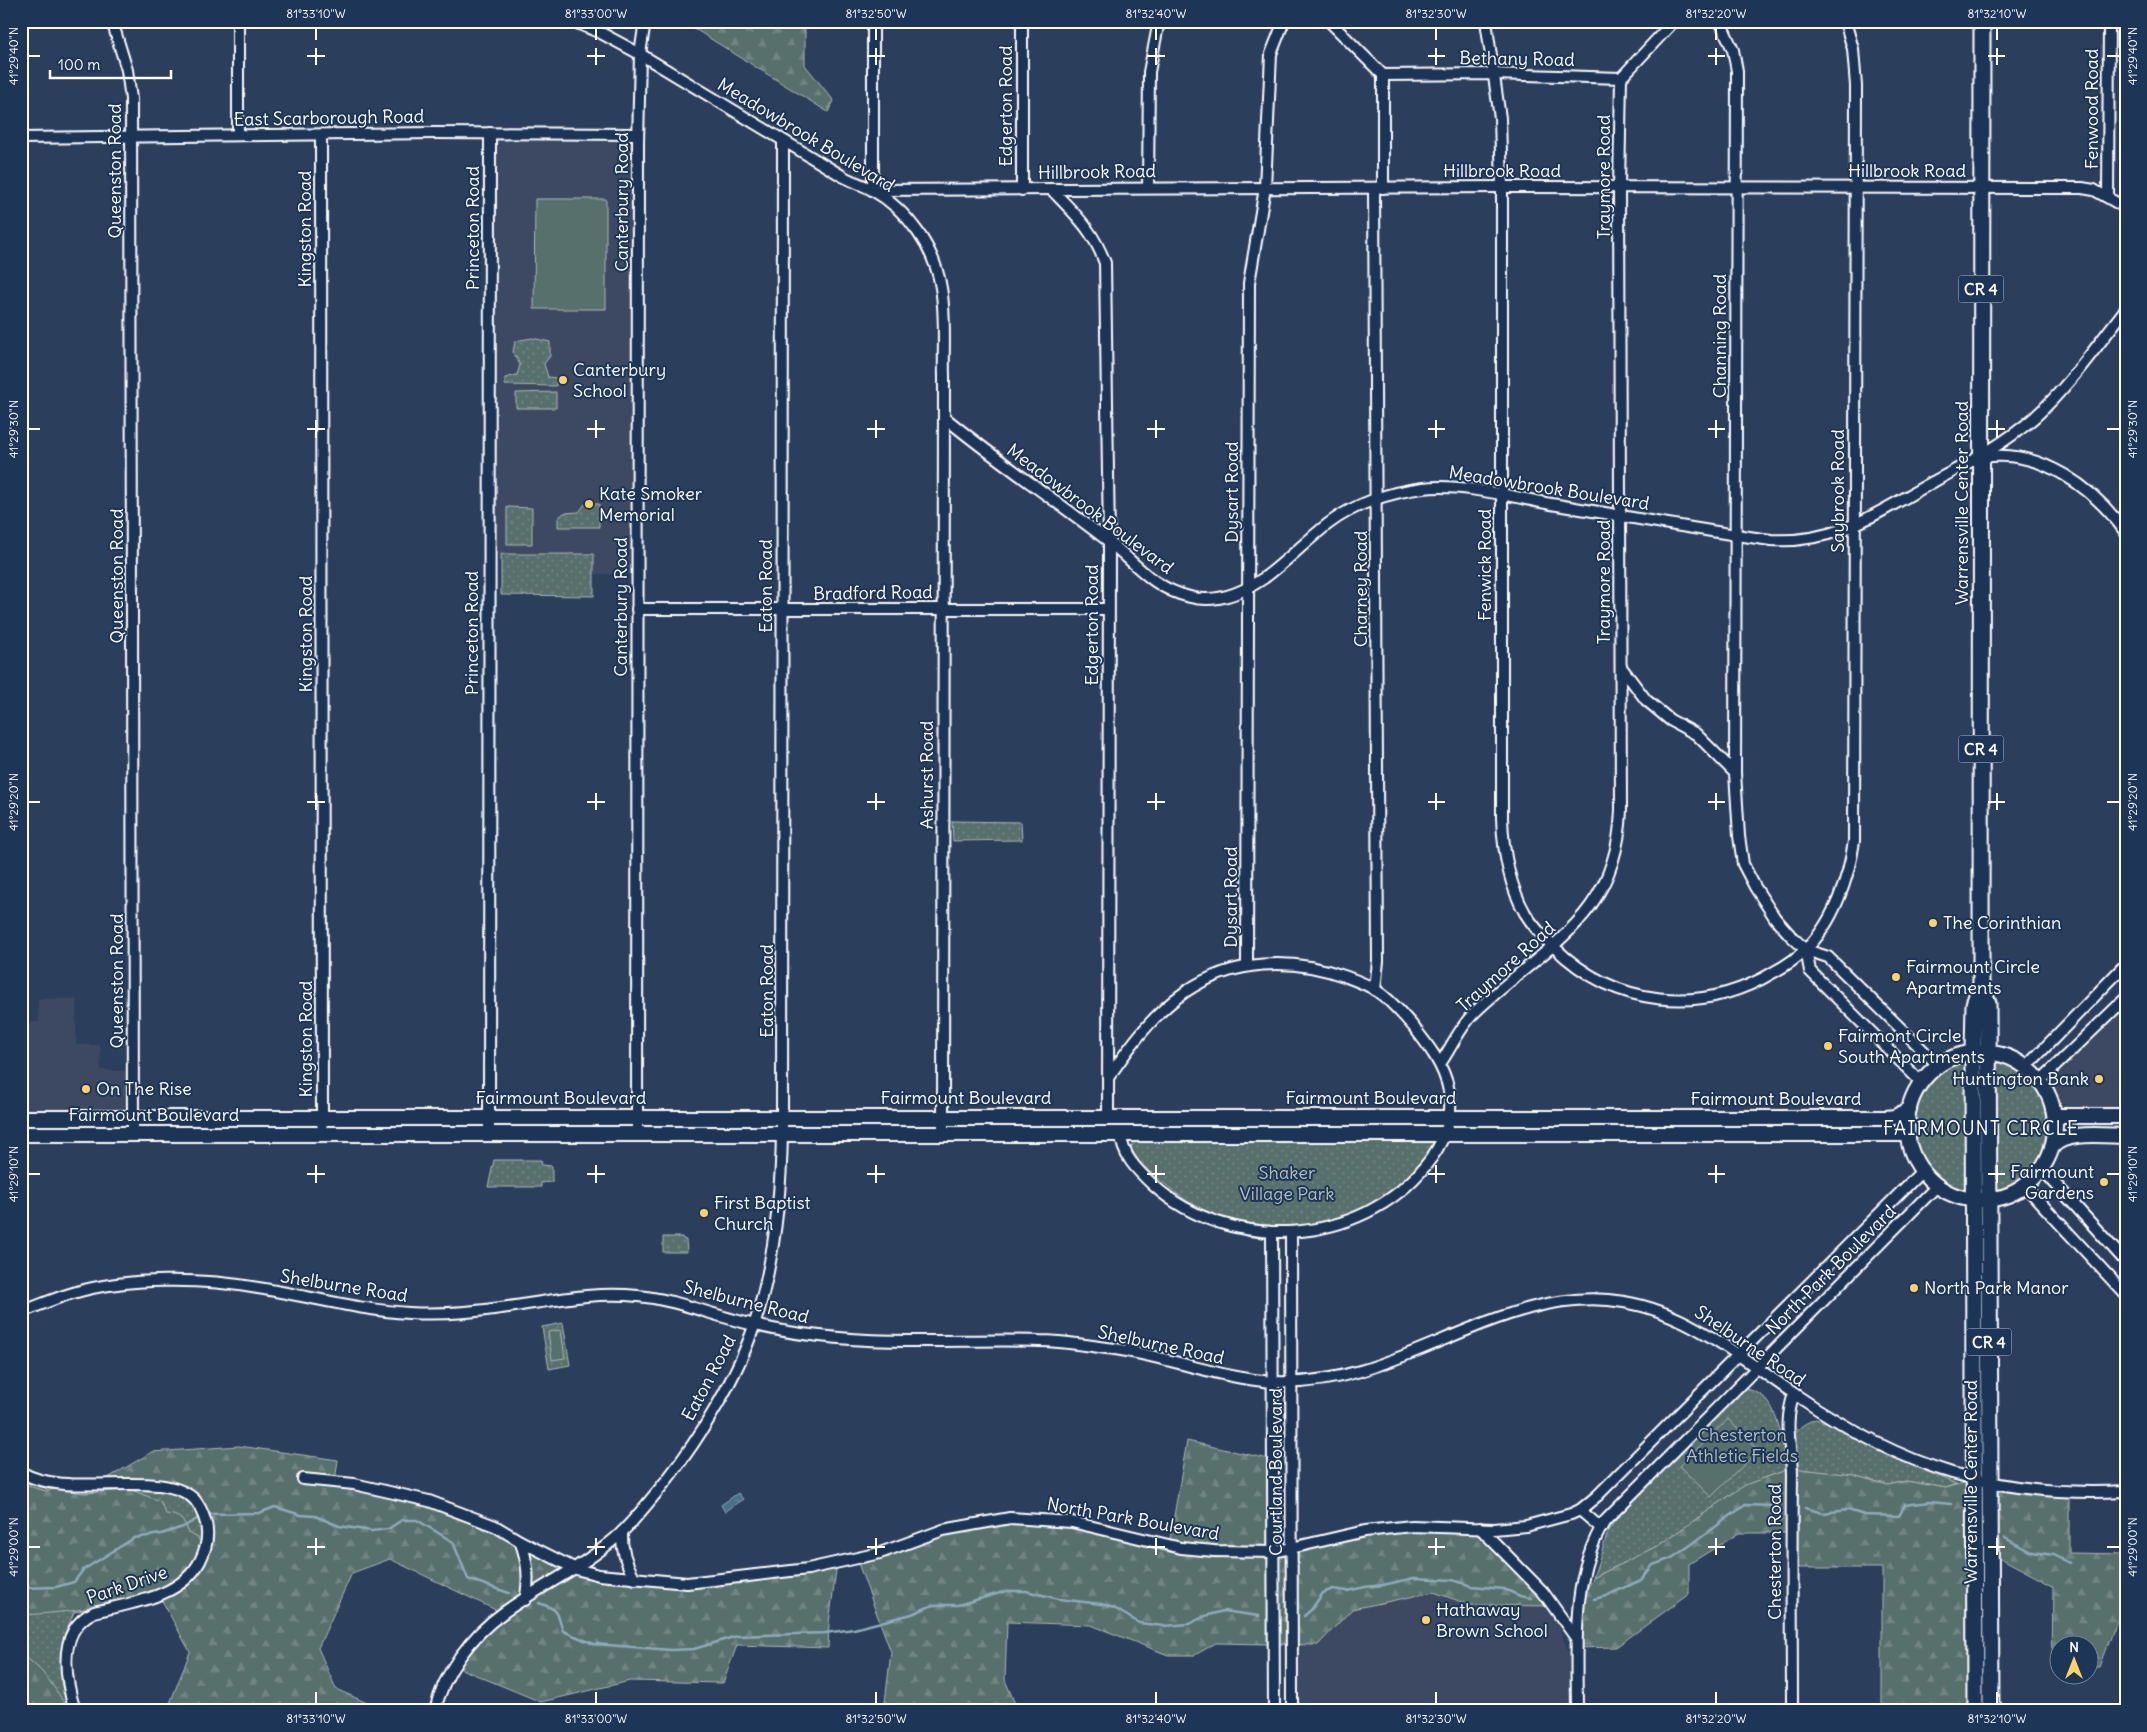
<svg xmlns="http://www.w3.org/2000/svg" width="2147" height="1732" viewBox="0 0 2147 1732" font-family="Delius,sans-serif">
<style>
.built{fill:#3c4a62}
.green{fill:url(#green-dots);stroke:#acb8b6}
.forest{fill:url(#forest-firs);stroke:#acb8b6}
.pitch{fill:#58706c;stroke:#acb8b6}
.water{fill:url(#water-ripples);stroke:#8faab9}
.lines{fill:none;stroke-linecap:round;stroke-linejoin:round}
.stream{stroke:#8faab9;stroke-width:2.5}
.minor-casing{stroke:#fff;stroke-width:14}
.secondary-casing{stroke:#fff;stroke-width:18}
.primary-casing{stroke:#fff;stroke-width:19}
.minor{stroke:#1d3557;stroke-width:10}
.secondary{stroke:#1d3557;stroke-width:14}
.primary{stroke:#1d3557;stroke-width:15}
.ticks{fill:none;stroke:#fff;stroke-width:2}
.poi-dot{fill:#ffd166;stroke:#1d3557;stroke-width:2}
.labels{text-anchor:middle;stroke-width:4;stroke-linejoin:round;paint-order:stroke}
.shield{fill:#1d3557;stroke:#bbc2cd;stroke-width:1}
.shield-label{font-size:16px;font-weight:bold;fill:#fff}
.street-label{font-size:18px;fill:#fff;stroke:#1d3557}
.poi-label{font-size:18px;fill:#fff;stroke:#1d3557;text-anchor:start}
.park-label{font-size:18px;fill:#b4bfbd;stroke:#1d3557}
.neighbourhood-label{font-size:19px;letter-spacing:1px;fill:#fff;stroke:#1d3557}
.neatline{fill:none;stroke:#fff;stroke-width:2}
.ticks-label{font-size:12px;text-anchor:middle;fill:#fff}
</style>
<defs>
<pattern id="green-dots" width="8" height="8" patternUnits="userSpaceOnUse" patternTransform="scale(1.25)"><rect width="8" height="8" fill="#58706c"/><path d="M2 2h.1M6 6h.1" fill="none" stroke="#718582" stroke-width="1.8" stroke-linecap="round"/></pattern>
<pattern id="forest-firs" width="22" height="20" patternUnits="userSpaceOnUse" patternTransform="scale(1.25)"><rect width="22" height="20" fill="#58706c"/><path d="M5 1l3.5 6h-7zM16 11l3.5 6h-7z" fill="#718582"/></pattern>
<pattern id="water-ripples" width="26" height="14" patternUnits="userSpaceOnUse" patternTransform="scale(1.25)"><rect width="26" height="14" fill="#45718a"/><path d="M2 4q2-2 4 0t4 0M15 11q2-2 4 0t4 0" fill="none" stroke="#61869c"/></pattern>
</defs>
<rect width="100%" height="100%" fill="#2b3f5c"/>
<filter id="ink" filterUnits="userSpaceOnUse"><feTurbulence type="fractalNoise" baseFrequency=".02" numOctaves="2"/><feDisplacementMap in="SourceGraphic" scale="10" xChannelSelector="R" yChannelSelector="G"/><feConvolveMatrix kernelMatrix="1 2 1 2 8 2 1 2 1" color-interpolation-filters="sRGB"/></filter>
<g filter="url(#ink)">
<g class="built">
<path d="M490 133 638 134 637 574H594V554H488Z"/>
<path d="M38 999H76V1045H100L101 1070 128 1071V1110L126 1113 21 1114V1022H39Z"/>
<path d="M2126 1004V1113H2080L2079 1106 2065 1107 2057 1099 2054 1092V1083L2059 1069Z"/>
<path d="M1296 1567 1525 1578 1554 1615 1564 1640 1570 1657 1573 1711H1296Z"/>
</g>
<g class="green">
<path d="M532 338 550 342V356L544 364 548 377 556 378V386L505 385V378L517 375 520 365 513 352 515 341Z"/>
<path d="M556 392V408H516V393Z"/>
<path d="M585 504H599V527H558V518L564 513 579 512Z"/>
<path d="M507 507 532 508V544H507Z"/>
<path d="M501 554H594V596L501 595Z"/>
<path d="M952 821 1021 822 1022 840 953 841Z"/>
<path d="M1964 1062 1967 1064V1188L1965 1190C1951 1188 1939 1179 1930 1168 1898 1125 1916 1079 1964 1062Z"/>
<path d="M1996 1062C2052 1071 2064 1151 2018 1181 2012 1185 2004 1187 1997 1190L1994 1063Z"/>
<path d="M1136 1141H1443C1430 1154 1418 1170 1404 1183 1345 1235 1238 1241 1176 1193 1161 1180 1138 1167 1131 1147Z"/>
<path d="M494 1160H541L542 1165 552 1166V1182L541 1183V1187H488Z"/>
<path d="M663 1237H682L683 1239 686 1240 687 1252H663Z"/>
<path d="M563 1323 570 1365 549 1369 542 1327Z"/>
<path d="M1744 1387C1750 1390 1760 1393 1765 1398 1780 1413 1784 1450 1787 1470L1745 1485 1659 1545 1593 1578 1609 1529 1628 1504Z"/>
<path d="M1816 1419 1832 1424 1885 1454 1957 1484 1946 1488 1906 1481 1888 1485 1853 1475 1796 1469C1792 1443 1787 1429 1816 1419Z"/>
<path d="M21 1479C39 1489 64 1492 84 1493 119 1493 180 1477 200 1517 208 1534 197 1548 187 1561 182 1568 177 1576 171 1582 157 1596 95 1608 74 1612L65 1633 61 1683 70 1711H21Z"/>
</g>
<g class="forest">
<path d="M682 21H805V65L834 101 828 112Z"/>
<path d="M1187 1441 1273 1460 1274 1552 1365 1531 1471 1528 1569 1619 1593 1578 1659 1545 1745 1485 1792 1468 1853 1475 1888 1485 1906 1481 1946 1488 1974 1480 2069 1492V1553L2126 1554V1596L2100 1667H2090V1644H2060L2059 1666H2052L2053 1586 1974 1544 1975 1711H1882V1568H1792L1791 1533H1739L1689 1564V1594L1616 1647 1576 1648 1555 1606 1470 1605 1434 1592 1352 1609 1318 1645 1216 1643 1195 1655H1168L1091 1625 1007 1622 1005 1680 1018 1711H884L891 1652 856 1558 943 1530 1010 1518 1072 1522 1169 1545Z"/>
<path d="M239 1446 338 1460 335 1481 429 1501 576 1569 662 1582 837 1563 829 1623 828 1648 737 1645 723 1683 630 1681 541 1702 454 1666 502 1613 390 1559 352 1573 318 1648 336 1689 385 1711H167L190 1652 159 1595 185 1581 207 1539 195 1500 163 1486 96 1485 152 1452Z"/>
<path d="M21 1484 46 1491 55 1489 84 1493 131 1490 160 1501 166 1514C180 1515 185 1520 188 1533L198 1538 201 1543C196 1555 192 1568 182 1576 147 1605 65 1613 21 1615Z"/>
<path d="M21 1654C44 1669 55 1688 69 1711H21Z"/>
</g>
<g class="pitch">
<path d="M535 199H606V309H534Z"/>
<path d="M561 1330 565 1358 552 1360 548 1332Z"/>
<path d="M1728 1419 1758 1451 1711 1497 1679 1466Z"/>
</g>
<path class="water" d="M738 1493 743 1499 725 1512 721 1505Z"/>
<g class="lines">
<g class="stream">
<path d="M1805 1508 1823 1513 1848 1510 1864 1515 1899 1516 1905 1505 1929 1502 1951 1504"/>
<path d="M211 1514 259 1513 275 1507 301 1515 315 1516 339 1526 372 1531 388 1529 402 1520H417L453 1542 468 1579 509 1593"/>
<path d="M2005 1538 2031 1552 2054 1555 2070 1563"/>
<path d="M21 1588 56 1587 74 1582 83 1570 134 1538 161 1534 183 1527 197 1519"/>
<path d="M1594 1599 1606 1596 1641 1580 1653 1565 1672 1558 1688 1547 1745 1505 1774 1506"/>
<path d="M539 1603C560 1610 557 1612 563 1631L594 1644 671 1650 694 1649 737 1636 825 1633 854 1629 912 1614 933 1605H958L1007 1591H1026L1059 1599 1101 1604 1114 1608 1139 1623 1164 1626 1189 1624 1205 1616 1223 1611 1259 1616"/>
<path d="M1304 1616 1311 1610 1323 1593 1333 1589 1347 1591 1365 1587 1383 1585 1414 1578 1452 1580 1472 1586 1504 1589 1520 1596 1531 1598"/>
</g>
<g class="minor-casing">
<g id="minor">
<path d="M112 21 127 70 131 99 133 1134"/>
<path d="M572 21 601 33 640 54 844 177C853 182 864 185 872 190 908 210 935 249 941 288 946 317 943 348 944 377L943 1133"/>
<path d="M873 21V190"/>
<path d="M1022 21V190"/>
<path d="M1329 21 1383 75V188"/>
<path d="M1486 21 1500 118 1502 187V818C1503 851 1508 883 1525 913 1533 926 1543 937 1554 947 1615 1007 1701 1016 1774 972 1785 966 1796 959 1805 950 1833 924 1849 878 1854 841L1856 86 1853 49 1845 21"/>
<path d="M1720 21 1733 50 1737 71 1735 773"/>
<path d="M1383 75 1494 74 1621 78"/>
<path d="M238 135V21"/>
<path d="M321 135 322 1124"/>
<path d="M21 138 434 133 638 134"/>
<path d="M1148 188 1149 72 1159 21"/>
<path d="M1374 188 1378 961 1375 990"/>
<path d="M873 190 1502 187 2082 188 2094 190 2126 208"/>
<path d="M1052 190C1076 215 1093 230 1105 263L1109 542 1108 1117"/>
<path d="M2108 197 2109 21"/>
<path d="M944 417C996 460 1053 498 1107 540 1136 563 1152 588 1190 597 1217 604 1242 593 1264 578 1287 561 1306 541 1328 524 1354 504 1390 492 1423 488 1461 483 1513 497 1551 504 1624 516 1698 530 1771 540 1838 544 1878 512 1933 482 1970 462 2003 445 2035 417 2070 385 2097 345 2126 309"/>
<path d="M1984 457C2041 448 2095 489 2126 533"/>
<path d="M637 609H1108"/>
<path d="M1621 667 1646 700 1670 720 1696 734 1735 773 1739 836 1743 864 1755 887 1775 918 1790 935 1806 950 1828 957 1938 1065"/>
<path d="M1806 950 1810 971 1921 1082"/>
<path d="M1247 966 1249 283 1265 188 1271 54 1284 21"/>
<path d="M1440 1064C1451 1048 1460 1027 1474 1013 1543 946 1617 921 1621 810L1619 188 1621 78 1674 21"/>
<path d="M2026 1067 2126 964"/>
<path d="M1108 1078C1130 1046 1153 1014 1185 992 1233 959 1291 957 1344 976 1355 980 1367 984 1377 991 1391 1000 1401 1013 1412 1025 1428 1045 1444 1065 1449 1091 1454 1118 1443 1144 1426 1165 1361 1247 1229 1254 1153 1185 1138 1171 1121 1155 1121 1133"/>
<path d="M2040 1081 2126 998"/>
<path d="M489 1134 490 133"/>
<path d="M637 1134 638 143 640 54 645 21"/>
<path d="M2042 1169 2126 1262"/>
<path d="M2025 1186 2126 1295"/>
<path d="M1272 1233 1274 1711"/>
<path d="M1291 1233 1292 1711"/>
<path d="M21 1312C38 1306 55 1298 73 1293 126 1277 203 1278 258 1288 309 1296 357 1310 409 1313 442 1315 475 1312 508 1307 551 1301 594 1291 638 1296 679 1300 716 1317 755 1325 776 1330 798 1334 820 1336 893 1345 966 1339 1039 1341 1064 1341 1090 1346 1115 1349 1170 1357 1221 1379 1276 1382 1400 1389 1501 1281 1624 1302 1691 1313 1742 1359 1796 1395 1903 1468 1995 1498 2126 1491"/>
<path d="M21 1472C68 1501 162 1466 195 1500 199 1505 202 1511 204 1517 210 1532 207 1547 200 1561 181 1598 130 1603 94 1612 56 1630 65 1678 75 1711"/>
<path d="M303 1479 354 1484 429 1501 495 1526 520 1541 576 1569 599 1575 687 1583 808 1569 880 1553 943 1530 1010 1518 1072 1522 1181 1548 1214 1551 1274 1552 1365 1531 1412 1526 1494 1529 1526 1526 1571 1514 1580 1510 1597 1496 1922 1171"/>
<path d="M1580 1510 1601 1528"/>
<path d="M1480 1528 1543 1592 1576 1638"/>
<path d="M622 1532C621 1549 626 1564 635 1579"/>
<path d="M520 1541C528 1561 530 1579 525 1600"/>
<path d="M435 1711C443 1673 472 1635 503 1613 542 1585 582 1568 619 1535 636 1519 651 1499 666 1481 700 1438 738 1376 755 1323 774 1262 781 1197 782 1133L783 141"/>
<path d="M1577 1711C1577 1648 1570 1576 1605 1521L1937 1186"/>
<path d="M1792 1711C1792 1633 1791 1555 1792 1477 1792 1446 1783 1425 1794 1394"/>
</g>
</g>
<g class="secondary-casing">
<g id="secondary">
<circle cx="1981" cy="1126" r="74"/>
<path d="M2055 1116H2126"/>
<path d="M21 1118H1886L1895 1117 1909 1109"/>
<path d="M21 1134H1907"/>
<path d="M2052 1147C2065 1130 2106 1136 2126 1136"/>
</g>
</g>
<g class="primary-casing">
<g id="primary">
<path d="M1981 984 1988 1003 1991 1711"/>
<path d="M1975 1711 1973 1052 1974 1004 1981 984 1982 21"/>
</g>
</g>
<use href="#minor" class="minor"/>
<use href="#secondary" class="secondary"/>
<use href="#primary" class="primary"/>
</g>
</g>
<path class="ticks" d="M316 28V40M596 28V40M876 28V40M1156 28V40M1436 28V40M1716 28V40M1997 28V40M316 48V65M596 48V65M876 48V65M1156 48V65M1436 48V65M1716 48V65M1997 48V65M28 56H40M307 56H325M587 56H605M867 56H885M1147 56H1165M1428 56H1445M1708 56H1725M1988 56H2005M2107 56H2120M316 420V438M596 420V438M876 420V438M1156 420V438M1436 420V438M1716 420V438M1997 420V438M28 429H40M307 429H325M587 429H605M867 429H885M1147 429H1165M1428 429H1445M1708 429H1725M1988 429H2005M2107 429H2120M316 793V810M596 793V810M876 793V810M1156 793V810M1436 793V810M1716 793V810M1997 793V810M28 802H40M307 802H325M587 802H605M867 802H885M1147 802H1165M1428 802H1445M1708 802H1725M1988 802H2005M2107 802H2120M316 1165V1183M596 1165V1183M876 1165V1183M1156 1165V1183M1436 1165V1183M1716 1165V1183M1997 1165V1183M28 1174H40M307 1174H325M587 1174H605M867 1174H885M1147 1174H1165M1428 1174H1445M1708 1174H1725M1988 1174H2005M2107 1174H2120M316 1538V1555M596 1538V1555M876 1538V1555M1156 1538V1555M1436 1538V1555M1716 1538V1555M1997 1538V1555M28 1547H40M307 1547H325M587 1547H605M867 1547H885M1147 1547H1165M1428 1547H1445M1708 1547H1725M1988 1547H2005M2107 1547H2120M316 1692V1704M596 1692V1704M876 1692V1704M1156 1692V1704M1436 1692V1704M1716 1692V1704M1997 1692V1704"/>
<g class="poi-dot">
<circle cx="563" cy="380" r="5"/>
<circle cx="589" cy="504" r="5"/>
<circle cx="1933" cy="923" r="5"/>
<circle cx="1896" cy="977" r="5"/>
<circle cx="1828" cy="1046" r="5"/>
<circle cx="2099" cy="1079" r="5"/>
<circle cx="86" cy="1089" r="5"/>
<circle cx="2104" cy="1182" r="5"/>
<circle cx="704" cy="1213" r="5"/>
<circle cx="1914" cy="1288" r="5"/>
<circle cx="1426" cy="1620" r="5"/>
</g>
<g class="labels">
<g class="shield">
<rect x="1958.5" y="275.5" width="45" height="27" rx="4"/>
<rect x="1958.5" y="735.5" width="45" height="27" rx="4"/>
<rect x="1966.5" y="1328.5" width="45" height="27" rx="4"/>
</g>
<g class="shield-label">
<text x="1981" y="295">CR 4</text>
<text x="1981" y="755">CR 4</text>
<text x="1989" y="1348">CR 4</text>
</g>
<g class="street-label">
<text transform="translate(1517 59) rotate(1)" y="6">Bethany Road</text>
<text transform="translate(1006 106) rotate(-90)" y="6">Edgerton Road</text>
<text transform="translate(2092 109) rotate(-90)" y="6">Fenwood Road</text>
<text transform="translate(329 118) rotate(-1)" y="6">East Scarborough Road</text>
<text transform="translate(806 135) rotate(31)" y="6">Meadowbrook Boulevard</text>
<text transform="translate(115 171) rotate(-90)" y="6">Queenston Road</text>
<text x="1502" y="177">Hillbrook Road</text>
<text x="1907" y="177">Hillbrook Road</text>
<text transform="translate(1097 172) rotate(-1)" y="6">Hillbrook Road</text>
<text transform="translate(1604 177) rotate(-90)" y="6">Traymore Road</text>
<text transform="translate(622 202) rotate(-90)" y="6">Canterbury Road</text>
<text transform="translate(473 228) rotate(-90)" y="6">Princeton Road</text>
<text transform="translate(305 229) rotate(-90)" y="6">Kingston Road</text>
<text transform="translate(1720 336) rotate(-90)" y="6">Channing Road</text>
<text transform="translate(1549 488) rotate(9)" y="6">Meadowbrook Boulevard</text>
<text transform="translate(1838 491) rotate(-90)" y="6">Saybrook Road</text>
<text transform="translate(1232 492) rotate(-90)" y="6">Dysart Road</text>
<text transform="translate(1962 503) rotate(-90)" y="6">Warrensville Center Road</text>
<text transform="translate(1090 509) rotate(37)" y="6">Meadowbrook Boulevard</text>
<text transform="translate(1485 565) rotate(-90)" y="6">Fenwick Road</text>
<text transform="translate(117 576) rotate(-90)" y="6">Queenston Road</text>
<text transform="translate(1604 582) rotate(-90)" y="6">Traymore Road</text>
<text transform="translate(766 586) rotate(-90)" y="6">Eaton Road</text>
<text transform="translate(1361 589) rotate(-90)" y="6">Charney Road</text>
<text transform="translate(873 593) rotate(-1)" y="6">Bradford Road</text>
<text transform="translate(621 607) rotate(-90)" y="6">Canterbury Road</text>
<text transform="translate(1092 625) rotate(-90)" y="6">Edgerton Road</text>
<text transform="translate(472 633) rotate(-90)" y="6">Princeton Road</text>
<text transform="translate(306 634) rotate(-90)" y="6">Kingston Road</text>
<text transform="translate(927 775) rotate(-90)" y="6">Ashurst Road</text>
<text transform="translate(1231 897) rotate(-90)" y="6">Dysart Road</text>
<text transform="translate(1506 967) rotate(-42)" y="6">Traymore Road</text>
<text transform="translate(117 981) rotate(-90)" y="6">Queenston Road</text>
<text transform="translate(767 991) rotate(-90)" y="6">Eaton Road</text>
<text transform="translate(306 1039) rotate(-90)" y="6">Kingston Road</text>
<text x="561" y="1104">Fairmount Boulevard</text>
<text x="966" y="1104">Fairmount Boulevard</text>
<text x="1371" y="1104">Fairmount Boulevard</text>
<text x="1776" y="1105">Fairmount Boulevard</text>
<text x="154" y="1121">Fairmount Boulevard</text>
<text transform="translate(1831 1270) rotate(-45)" y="6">North Park Boulevard</text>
<text transform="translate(344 1286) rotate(9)" y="6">Shelburne Road</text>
<text transform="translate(746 1302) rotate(14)" y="6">Shelburne Road</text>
<text transform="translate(1161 1345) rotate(12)" y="6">Shelburne Road</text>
<text transform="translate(1750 1346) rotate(34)" y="6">Shelburne Road</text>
<text transform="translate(709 1378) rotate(-62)" y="6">Eaton Road</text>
<text transform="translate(1276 1472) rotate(-90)" y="6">Courtland Boulevard</text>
<text transform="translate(1971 1482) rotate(-90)" y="6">Warrensville Center Road</text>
<text transform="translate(1133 1519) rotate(10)" y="6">North Park Boulevard</text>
<text transform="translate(1775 1552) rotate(-90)" y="6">Chesterton Road</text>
<text transform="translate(127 1585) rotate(-19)" y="6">Park Drive</text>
</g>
<g class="poi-label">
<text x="573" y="376">Canterbury<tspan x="573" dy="21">School</tspan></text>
<text x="599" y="500">Kate Smoker<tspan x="599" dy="21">Memorial</tspan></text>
<text x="1943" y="929">The Corinthian</text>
<text x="1906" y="973">Fairmount Circle<tspan x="1906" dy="21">Apartments</tspan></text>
<text x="1838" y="1042">Fairmont Circle<tspan x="1838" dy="21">South Apartments</tspan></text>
<text x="2089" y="1085" text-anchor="end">Huntington Bank</text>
<text x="96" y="1095">On The Rise</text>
<text x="2094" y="1178" text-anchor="end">Fairmount<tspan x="2094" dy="21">Gardens</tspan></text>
<text x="714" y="1209">First Baptist<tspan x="714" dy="21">Church</tspan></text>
<text x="1924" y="1294">North Park Manor</text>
<text x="1436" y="1616">Hathaway<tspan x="1436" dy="21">Brown School</tspan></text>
</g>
<g class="park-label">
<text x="1287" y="1179">Shaker<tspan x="1287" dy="21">Village Park</tspan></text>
<text x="1742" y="1441">Chesterton<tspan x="1742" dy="21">Athletic Fields</tspan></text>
</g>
<g class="neighbourhood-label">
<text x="1981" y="1135">FAIRMOUNT CIRCLE</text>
</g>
</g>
<rect width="2147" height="1732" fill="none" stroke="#1d3557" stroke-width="55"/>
<g transform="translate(2074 1660)"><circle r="24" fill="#1d3557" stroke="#77869a"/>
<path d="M0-4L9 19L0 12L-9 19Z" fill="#ffd166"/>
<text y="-8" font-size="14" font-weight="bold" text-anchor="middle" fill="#ffffff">N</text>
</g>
<path d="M50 70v8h121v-8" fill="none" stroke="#ffffff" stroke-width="2.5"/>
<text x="58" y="70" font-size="15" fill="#ffffff" stroke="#1d3557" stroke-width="4" paint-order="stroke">100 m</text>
<rect x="28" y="28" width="2092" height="1676" class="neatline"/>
<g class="ticks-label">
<text x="316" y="18">81°33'10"W</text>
<text x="596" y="18">81°33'00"W</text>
<text x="876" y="18">81°32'50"W</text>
<text x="1156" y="18">81°32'40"W</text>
<text x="1436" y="18">81°32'30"W</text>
<text x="1716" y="18">81°32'20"W</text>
<text x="1997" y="18">81°32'10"W</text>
<text transform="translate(14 56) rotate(-90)" y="4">41°29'40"N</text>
<text transform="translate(2133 56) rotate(-90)" y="4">41°29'40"N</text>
<text transform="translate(14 429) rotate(-90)" y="4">41°29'30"N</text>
<text transform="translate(2133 429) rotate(-90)" y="4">41°29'30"N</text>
<text transform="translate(14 802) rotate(-90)" y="4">41°29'20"N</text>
<text transform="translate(2133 802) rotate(-90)" y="4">41°29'20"N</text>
<text transform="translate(14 1174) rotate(-90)" y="4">41°29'10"N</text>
<text transform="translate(2133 1174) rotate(-90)" y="4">41°29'10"N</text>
<text transform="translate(14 1547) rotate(-90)" y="4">41°29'00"N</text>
<text transform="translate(2133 1547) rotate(-90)" y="4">41°29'00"N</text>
<text x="316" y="1723">81°33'10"W</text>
<text x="596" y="1723">81°33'00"W</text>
<text x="876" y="1723">81°32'50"W</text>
<text x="1156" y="1723">81°32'40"W</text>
<text x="1436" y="1723">81°32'30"W</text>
<text x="1716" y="1723">81°32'20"W</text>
<text x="1997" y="1723">81°32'10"W</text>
</g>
</svg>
